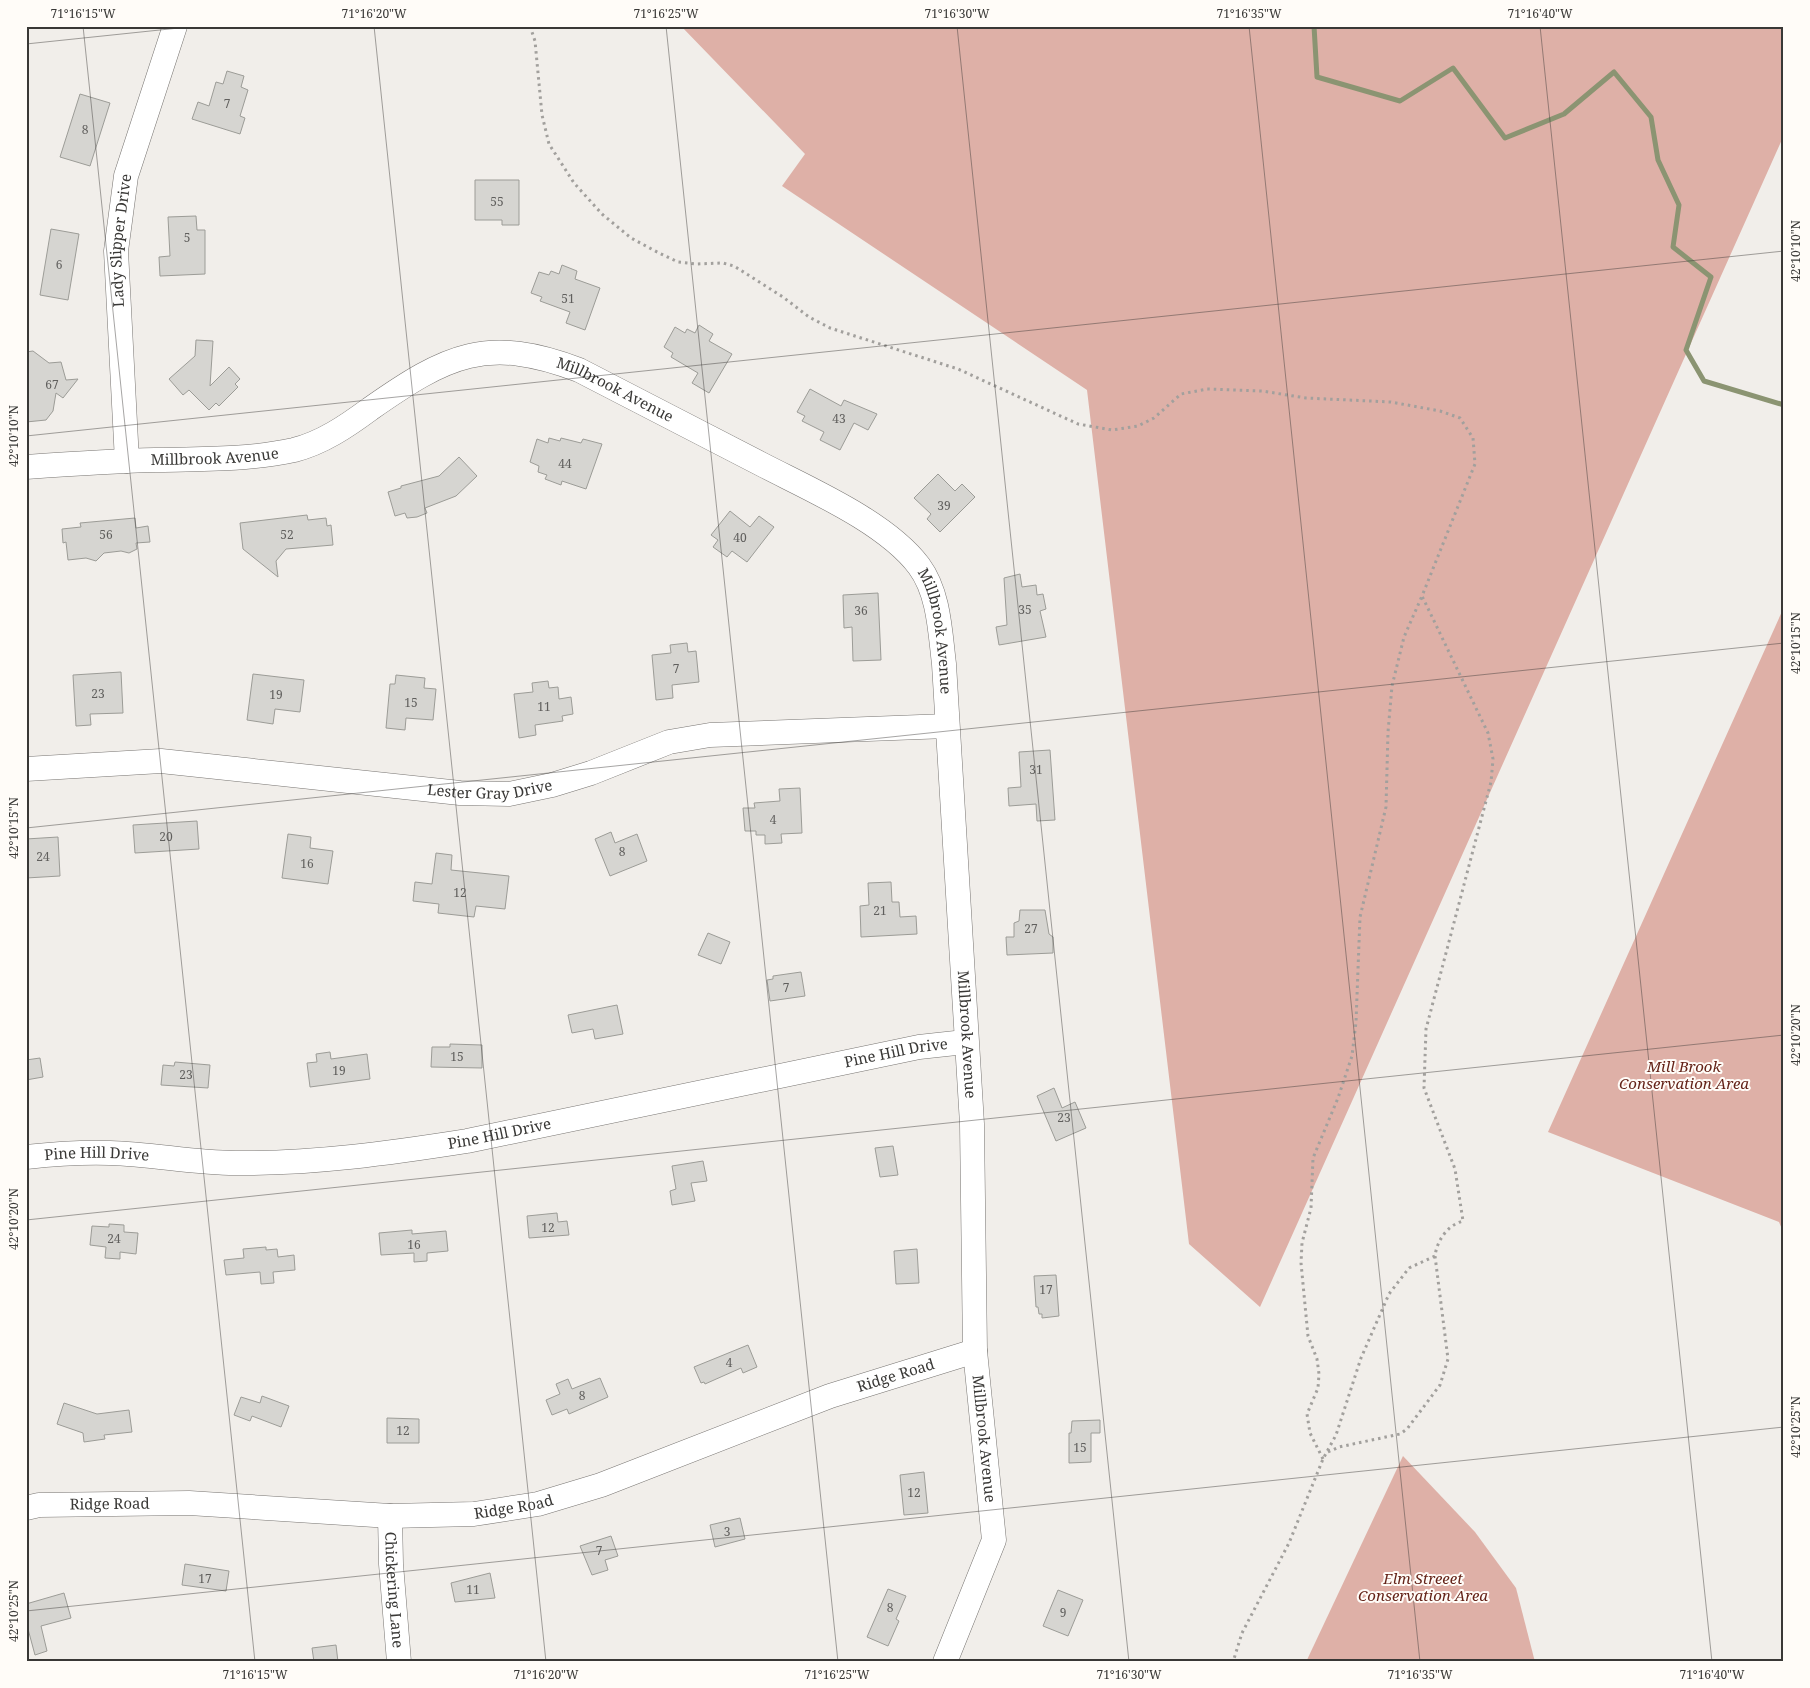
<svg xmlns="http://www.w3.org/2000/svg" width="1810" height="1688" viewBox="0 0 1810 1688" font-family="'Noto Serif',serif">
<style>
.green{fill:#deb0a7}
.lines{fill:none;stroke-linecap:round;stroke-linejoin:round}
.stream{stroke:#8b9472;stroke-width:5}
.building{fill:#d6d5d1;stroke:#9c9c97}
.minor-casing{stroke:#787572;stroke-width:25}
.path{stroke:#a2a09d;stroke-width:3;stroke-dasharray:2.5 4;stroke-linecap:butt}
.minor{stroke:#fff;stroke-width:24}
.ticks{fill:none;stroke:#393836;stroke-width:1;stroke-opacity:0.45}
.labels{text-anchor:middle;stroke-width:4;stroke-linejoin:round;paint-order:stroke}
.number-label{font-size:12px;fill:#605f5d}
.street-label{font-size:15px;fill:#393836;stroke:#fffcf8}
.park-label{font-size:15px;font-style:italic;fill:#642318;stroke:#fffcf8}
.neatline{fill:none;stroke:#393836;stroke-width:2}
.ticks-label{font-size:12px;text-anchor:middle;fill:#393836}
</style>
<rect width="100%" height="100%" fill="#f1eeea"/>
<g class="green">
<path d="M681 26H1784V135L1260 1307 1189 1244 1087 390 782 186 805 154Z"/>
<path d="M1784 607V1234L1779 1222 1548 1132Z"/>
<path d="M1403 1456 1475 1532 1516 1588 1535 1662H1306Z"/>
</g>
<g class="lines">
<path class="stream" d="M1314 26 1317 77 1400 101 1453 68 1505 138 1564 114 1614 72 1651 117 1658 160 1679 205 1673 247 1711 277 1686 350 1704 381 1784 405"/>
</g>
<g class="building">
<path d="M227 71 244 76 241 87 248 90 240 116 245 118 240 134 192 119 198 102 209 106 216 82 223 84Z"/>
<path d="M80 94 110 103 90 166 60 157Z"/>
<path d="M475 180H519V225H502V220H475Z"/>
<path d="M196 216 197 230H205V274L160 276 159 257 170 256 168 217Z"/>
<path d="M51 229 79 234 68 300 40 295Z"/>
<path d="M562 265 577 271 575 279 600 288 585 330 566 323 570 312 540 301 542 297 531 293 539 272 549 275 551 271 559 274Z"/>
<path d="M699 325 713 334 709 341 732 354 709 393 692 383 698 373 671 357 673 353 664 347 675 327 685 333 687 329 695 333Z"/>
<path d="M196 340 213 341 210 386 229 367 240 379 235 384 238 387 219 406 216 403 209 410 189 390 183 395 169 379 195 356Z"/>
<path d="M33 351 49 363 61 362 66 380 78 379 63 398 56 393 53 411 46 420 26 422V352Z"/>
<path d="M810 389 841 406 844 400 877 414 868 430 854 423 840 450 820 440 824 432 802 421 805 416 797 412Z"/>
<path d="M549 438 560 441 561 438 581 443 583 439 602 444 586 489 562 481 561 485 545 479 547 475 538 472 539 466 530 462 537 439 548 443Z"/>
<path d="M459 457 477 476 456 496 425 508 427 513 417 517 407 518 405 513 395 516 388 492 401 488V486L439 476Z"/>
<path d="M938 474 955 491 962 484 975 497 940 532 927 519 931 514 914 498Z"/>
<path d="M730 511 750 527 759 516 774 527 747 562 732 551 727 557 713 547 718 540 711 535Z"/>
<path d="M307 515 308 520 326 518 327 526 331 525 333 545 286 549 276 561 278 577 243 549 240 523Z"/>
<path d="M135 518 136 528 148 526 150 542 136 543 137 549 129 553 121 551 104 553 96 561 86 558 68 560 66 542 63 543 62 529 81 527 80 523Z"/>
<path d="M1020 574 1022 587 1036 585 1037 595 1043 594 1046 609 1040 611 1046 637 999 645 996 627 1007 625 1004 578Z"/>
<path d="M878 593 881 660 853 661 852 627 844 628 843 595Z"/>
<path d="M687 643 688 652 696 651 699 682 672 685 673 698 656 700 652 655 671 653 670 645Z"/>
<path d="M121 672 123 713 90 714 91 725 76 726 73 675Z"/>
<path d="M253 674 304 680 300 712 275 709 273 724 247 720Z"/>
<path d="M396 675 425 678 424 688 436 689 433 720 406 718 405 730 386 728 390 684H395Z"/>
<path d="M548 681 549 688 558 687 559 699 571 697 573 714 562 716 563 721 535 725 536 735 519 738 514 694 533 692 532 683Z"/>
<path d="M1050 750 1055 820 1037 821 1036 804 1009 806 1008 788 1021 787 1019 752Z"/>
<path d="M800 788 802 833 781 834 782 843 765 844V835H756V831H745L743 808H755L754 803 780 801 779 789Z"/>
<path d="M197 821 199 849 135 853 133 825Z"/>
<path d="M611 832 615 843 637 834 647 861 610 876 595 839Z"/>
<path d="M288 834 311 837 310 848 333 851 328 884 282 878Z"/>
<path d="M58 837 60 876 26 878V839Z"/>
<path d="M436 853 452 855 451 870 509 876 505 909 476 906 474 917 438 913 439 904 413 901 415 882 432 884Z"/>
<path d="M891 882 892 902H899L900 917 916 916 917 934 861 937 860 906 869 905 868 883Z"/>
<path d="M1020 910H1045L1049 934 1053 937V953L1007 955 1006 937H1014V923L1019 921Z"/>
<path d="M708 933 730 942 721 964 698 955Z"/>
<path d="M801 972 805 996 770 1001 767 980 773 979V976Z"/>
<path d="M617 1005 623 1034 595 1039 593 1029 572 1033 568 1015Z"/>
<path d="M450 1044 482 1045V1068L431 1067 432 1047H450Z"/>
<path d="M330 1052 331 1059 367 1054 370 1079 310 1087 307 1063 317 1062 316 1054Z"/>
<path d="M40 1058 43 1077 26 1080V1060Z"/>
<path d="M175 1062 210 1065 208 1088 161 1085 163 1065 174 1066Z"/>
<path d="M1054 1088 1062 1108 1075 1102 1086 1128 1056 1141 1037 1096Z"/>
<path d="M893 1146 898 1175 880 1177 875 1148Z"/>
<path d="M703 1161 707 1181 691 1183 695 1201 672 1205 670 1191 676 1189 672 1166Z"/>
<path d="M557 1213 558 1222 567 1221 569 1235 529 1238 527 1216Z"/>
<path d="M109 1224 124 1225V1232L138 1233 136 1254 120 1252V1259L105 1258 106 1247 90 1245 92 1226 109 1227Z"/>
<path d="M412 1230V1234L446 1231 448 1251 427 1253V1261L414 1262V1253L381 1255 379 1233Z"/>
<path d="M266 1247V1250L277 1249 278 1257 294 1255 295 1270 273 1272 274 1283 261 1284 260 1272 226 1275 224 1260 244 1258 243 1249Z"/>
<path d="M917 1249 919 1283 896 1284 894 1251Z"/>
<path d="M1056 1275 1059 1316 1042 1318V1314H1039L1038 1307H1036L1034 1276Z"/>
<path d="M748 1345 757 1367 743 1373 741 1368 705 1384 704 1382 701 1383 694 1367Z"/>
<path d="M600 1378 608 1397 569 1414 567 1409 552 1415 546 1400 560 1394 556 1384 568 1379 572 1389Z"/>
<path d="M262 1396 289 1406 281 1427 252 1416 250 1421 234 1415 241 1397 260 1403Z"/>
<path d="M64 1403 97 1414 129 1410 132 1432 104 1435 105 1439 84 1442 83 1433 57 1424Z"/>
<path d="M387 1418 419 1419V1443H387Z"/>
<path d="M1100 1420V1433H1091V1462L1069 1463V1433H1071L1072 1421Z"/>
<path d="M924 1472 928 1513 904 1515 900 1475Z"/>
<path d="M740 1518 745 1539 715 1547 710 1525Z"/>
<path d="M611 1536 618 1556 605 1560 608 1570 592 1575 580 1546Z"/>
<path d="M185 1564 229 1571 226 1591 182 1585Z"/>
<path d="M490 1573 495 1598 455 1602 451 1583Z"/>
<path d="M888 1589 906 1596 896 1619 899 1621 888 1646 867 1637Z"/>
<path d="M1058 1590 1083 1600 1068 1636 1043 1626Z"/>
<path d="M64 1593 71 1618 41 1626 47 1651 35 1655 28 1629 26 1630V1604Z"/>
<path d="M336 1645 338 1662H314L312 1648Z"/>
</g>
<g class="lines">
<g class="minor-casing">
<g id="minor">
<path id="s1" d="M127 461 116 251 126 176 175 26"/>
<path id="s2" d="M26 467C69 464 112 461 155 460 201 459 248 460 294 450 322 443 347 426 370 409 447 355 487 335 579 370 640 401 700 433 761 464 809 489 886 522 919 566 939 593 940 631 944 664L972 1124 975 1351 994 1540 945 1662"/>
<path id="s3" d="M26 769 161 761 460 793 509 794 552 785 591 773 669 742 710 735 947 726"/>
<path id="s4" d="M26 1157C54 1154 82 1152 110 1153 152 1154 194 1163 235 1163 312 1164 391 1153 467 1141L919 1047 965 1042"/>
<path id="s5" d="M26 1508 39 1505 189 1503 390 1516 474 1514 538 1504 601 1485 830 1396 975 1351"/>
<path id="s6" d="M390 1516 391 1564 399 1662"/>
</g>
</g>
<g class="path">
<path d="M530 26 535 41 542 115 549 144 574 183 602 214 631 238 659 253 678 262 697 264 723 263 734 266 783 297 809 317 830 328 958 369 1078 424 1112 430 1138 426 1154 418 1181 394 1207 389 1262 391 1306 398 1391 402 1440 411 1460 418 1473 438 1475 464 1422 596 1488 733 1493 759 1491 782 1426 1029 1424 1088 1455 1169 1463 1221C1448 1225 1437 1240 1435 1256L1409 1268 1389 1294 1361 1358 1336 1435 1323 1459 1289 1543 1242 1633 1233 1662"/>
<path d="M1328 1452 1339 1447 1400 1434 1407 1429 1440 1385 1448 1359 1435 1256"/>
<path d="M1323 1459 1310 1433 1307 1414 1318 1388 1319 1374 1317 1359 1308 1336 1301 1263 1302 1243 1311 1208 1313 1158 1338 1098 1352 1056 1356 1022 1360 917 1386 807 1388 732 1392 686 1404 637 1422 596"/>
</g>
<use href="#minor" class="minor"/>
</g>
<path class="ticks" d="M83 26 255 1662M374 26 546 1662M666 26 838 1662M957 26 1129 1662M1249 26 1420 1662M1540 26 1712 1662M26 44 198 26M26 436 1784 251M26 828 1784 643M26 1220 1784 1035M26 1611 1784 1427"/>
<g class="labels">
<g class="number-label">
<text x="227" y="108">7</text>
<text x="85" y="134">8</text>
<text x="497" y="206">55</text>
<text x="187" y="242">5</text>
<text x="59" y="269">6</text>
<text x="568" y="303">51</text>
<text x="52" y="389">67</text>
<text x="839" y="423">43</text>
<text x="565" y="468">44</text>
<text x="944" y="510">39</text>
<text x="106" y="539">56</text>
<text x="287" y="539">52</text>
<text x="740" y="542">40</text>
<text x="1025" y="614">35</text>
<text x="861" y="615">36</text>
<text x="676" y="673">7</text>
<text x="98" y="698">23</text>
<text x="276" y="699">19</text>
<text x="411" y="707">15</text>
<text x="544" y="711">11</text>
<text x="1036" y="774">31</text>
<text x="773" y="824">4</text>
<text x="166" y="841">20</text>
<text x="622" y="856">8</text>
<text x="43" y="861">24</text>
<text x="307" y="868">16</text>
<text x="460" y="897">12</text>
<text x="880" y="915">21</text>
<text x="1031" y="933">27</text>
<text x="786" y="992">7</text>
<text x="457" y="1061">15</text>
<text x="339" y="1075">19</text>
<text x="186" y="1079">23</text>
<text x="1064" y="1122">23</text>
<text x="548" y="1232">12</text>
<text x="114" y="1243">24</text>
<text x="414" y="1249">16</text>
<text x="1046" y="1294">17</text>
<text x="729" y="1367">4</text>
<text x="582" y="1400">8</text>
<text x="403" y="1435">12</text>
<text x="1080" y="1452">15</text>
<text x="914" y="1497">12</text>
<text x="727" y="1536">3</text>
<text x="599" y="1555">7</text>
<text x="205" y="1583">17</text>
<text x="473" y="1594">11</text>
<text x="890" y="1612">8</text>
<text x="1063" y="1617">9</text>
</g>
<g class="street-label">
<text dy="5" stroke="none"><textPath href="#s1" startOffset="221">Lady Slipper Drive</textPath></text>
<text dy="5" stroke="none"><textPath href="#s2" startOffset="622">Millbrook Avenue</textPath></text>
<text dy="5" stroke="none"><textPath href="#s2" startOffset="189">Millbrook Avenue</textPath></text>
<text dy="5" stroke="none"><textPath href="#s2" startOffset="1044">Millbrook Avenue</textPath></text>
<text dy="5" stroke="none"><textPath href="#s3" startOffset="466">Lester Gray Drive</textPath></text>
<text dy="5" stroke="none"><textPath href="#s2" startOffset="1449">Millbrook Avenue</textPath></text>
<text dy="5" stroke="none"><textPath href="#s4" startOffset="881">Pine Hill Drive</textPath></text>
<text dy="5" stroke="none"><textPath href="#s4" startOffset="476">Pine Hill Drive</textPath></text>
<text dy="5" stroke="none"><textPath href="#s4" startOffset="71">Pine Hill Drive</textPath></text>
<text dy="5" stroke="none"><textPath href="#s5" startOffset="894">Ridge Road</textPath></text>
<text dy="5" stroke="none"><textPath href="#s2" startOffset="1854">Millbrook Avenue</textPath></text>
<text dy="5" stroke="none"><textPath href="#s5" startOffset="84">Ridge Road</textPath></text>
<text dy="5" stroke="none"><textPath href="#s5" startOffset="489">Ridge Road</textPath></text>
<text dy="5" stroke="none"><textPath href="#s6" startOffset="74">Chickering Lane</textPath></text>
</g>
<g class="park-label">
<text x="1684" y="1072">Mill Brook<tspan x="1684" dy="17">Conservation Area</tspan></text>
<text x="1423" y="1584">Elm Streeet<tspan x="1423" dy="17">Conservation Area</tspan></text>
</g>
</g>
<rect width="1810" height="1688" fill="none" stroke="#fffcf8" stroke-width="55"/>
<rect x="28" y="28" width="1754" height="1632" class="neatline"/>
<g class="ticks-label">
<text x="83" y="18">71°16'15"W</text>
<text x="374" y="18">71°16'20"W</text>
<text x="666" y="18">71°16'25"W</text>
<text x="957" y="18">71°16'30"W</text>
<text x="1249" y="18">71°16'35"W</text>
<text x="1540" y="18">71°16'40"W</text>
<text transform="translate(1796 251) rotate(-90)" y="4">42°10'10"N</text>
<text transform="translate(14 436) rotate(-90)" y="4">42°10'10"N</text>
<text transform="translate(1796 643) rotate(-90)" y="4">42°10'15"N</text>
<text transform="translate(14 828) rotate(-90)" y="4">42°10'15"N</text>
<text transform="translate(1796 1035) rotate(-90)" y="4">42°10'20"N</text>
<text transform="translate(14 1219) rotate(-90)" y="4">42°10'20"N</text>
<text transform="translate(1796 1427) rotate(-90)" y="4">42°10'25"N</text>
<text transform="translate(14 1611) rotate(-90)" y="4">42°10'25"N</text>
<text x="255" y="1679">71°16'15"W</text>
<text x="546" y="1679">71°16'20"W</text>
<text x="837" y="1679">71°16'25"W</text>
<text x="1129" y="1679">71°16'30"W</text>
<text x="1420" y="1679">71°16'35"W</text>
<text x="1712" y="1679">71°16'40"W</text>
</g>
</svg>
